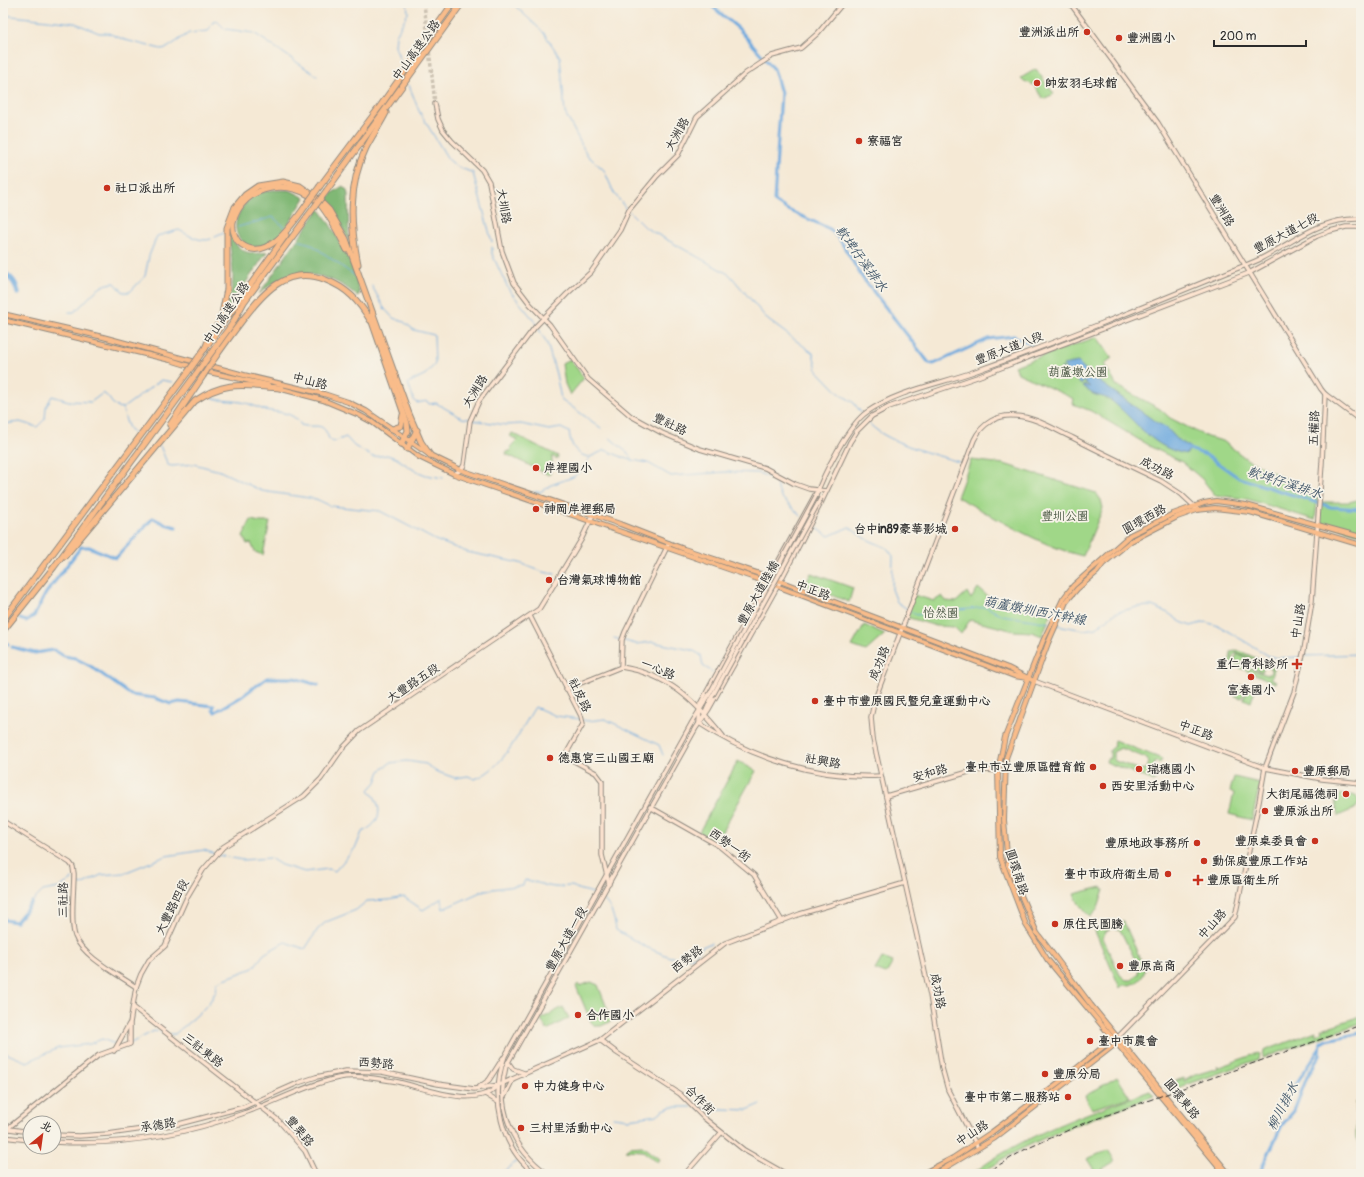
<svg xmlns="http://www.w3.org/2000/svg" width="1364" height="1177" viewBox="0 0 1364 1177" font-family="Pangolin,'LXGW WenKai TC',sans-serif">
<style>
.green{fill:#a0d788;stroke:#66815a;fill-rule:evenodd}
.forest{fill:#80b874;stroke:#567250}
.water{fill:#6da9de;stroke:#4c6a84}
.lines{fill:none;stroke-linecap:round;stroke-linejoin:round}
.stream{stroke:#6da9de;stroke-width:1}
.canal{stroke:#6da9de;stroke-width:3}
.river{stroke:#6da9de;stroke-width:5.5}
.secondary-tunnel{stroke:#cdc3b3;stroke-width:3.5;stroke-dasharray:3.5 2;stroke-linecap:butt}
.secondary-casing{stroke:#908a80;stroke-width:5.5}
.primary-casing{stroke:#908a80;stroke-width:6}
.highway-casing{stroke:#908a80;stroke-width:7}
.secondary{stroke:#fde4d0;stroke-width:3.5}
.primary{stroke:#f9bc8a;stroke-width:4}
.highway{stroke:#f9bc8a;stroke-width:5}
.rail{stroke:#2b2b2b;stroke-width:1;stroke-dasharray:6 3;stroke-linecap:butt}
.secondary-bridge-casing{stroke:#908a80;stroke-width:5.5;stroke-linecap:butt}
.highway-bridge-casing{stroke:#908a80;stroke-width:7;stroke-linecap:butt}
.secondary-bridge{stroke:#fde4d0;stroke-width:3.5}
.highway-bridge{stroke:#f9bc8a;stroke-width:5}
.poi-dot{fill:#c8321e;stroke:#f7f3e8;stroke-width:1.5}
.labels{text-anchor:middle;stroke-width:3.5;stroke-linejoin:round;paint-order:stroke}
.poi-label{font-size:12px;font-weight:bold;fill:#2b2b2b;stroke:#f7f3e8;text-anchor:start}
.street-label{font-size:12px;fill:#2b2b2b;stroke:#f7f3e8}
.park-label{font-size:12px;fill:#485642;stroke:#f7f3e8}
.water-label{font-size:13px;font-style:italic;fill:#42576a;stroke:#f7f3e8}
</style>
<rect width="100%" height="100%" fill="#f7f3e8"/>
<filter id="ink" filterUnits="userSpaceOnUse"><feTurbulence type="fractalNoise" baseFrequency=".025" numOctaves="2"/><feDisplacementMap in="SourceGraphic" scale="8" xChannelSelector="R" yChannelSelector="G"/><feConvolveMatrix kernelMatrix="1 2 1 2 8 2 1 2 1" color-interpolation-filters="sRGB"/></filter>
<filter id="wash" filterUnits="userSpaceOnUse"><feTurbulence type="fractalNoise" baseFrequency=".012" numOctaves="4" result="noise"/><feDisplacementMap in="SourceGraphic" scale="16" xChannelSelector="R" yChannelSelector="G"/><feGaussianBlur stdDeviation="0.9" result="paint"/><feColorMatrix in="noise" values="0 0 0 0 0 0 0 0 0 0 0 0 0 0 0 0 0 1.4 0 .05"/><feComposite in="paint" operator="in"/></filter>
<g filter="url(#wash)">
<rect width="100%" height="100%" fill="#f5e9d5"/>
<g class="green">
<path d="M1036 69 1054 94 1043 99 1034 85 1024 81 1021 78Z"/>
<path d="M1097 337 1112 358 1104 364 1117 386 1160 409 1170 418 1207 437 1223 441 1248 460 1284 478 1302 484 1318 495 1315 520 1247 499 1215 495 1202 479 1182 462 1151 447 1091 411 1073 404 1074 399 1018 373 1014 366Z"/>
<path d="M570 359 584 378 570 395 565 384 562 364Z"/>
<path d="M512 433 558 456 557 459 552 456V464L546 470 551 472 549 475 506 454 507 451 510 452 511 446 517 440 510 436Z"/>
<path d="M971 460 1004 464 1096 493 1101 500 1103 508 1083 556C1042 547 995 517 957 497Z"/>
<path d="M1361 499V534L1320 522V502H1349Z"/>
<path d="M251 520 260 522H270L263 555 255 552 251 543 247 544 243 536Z"/>
<path d="M811 573 853 588 849 602 805 585Z"/>
<path d="M978 588 991 599 1051 614 1042 636 1032 632 1014 631 970 620 961 634 954 627 936 626 906 617 914 595 934 601 942 596 946 601 956 602 967 592 971 599Z"/>
<path d="M864 625 885 634 866 651 852 646Z"/>
<path d="M1237 650 1270 664C1274 668 1275 674 1270 678L1276 681 1275 683 1227 662 1230 660 1231 652ZM1236 653 1255 660 1251 667 1262 672 1265 665 1271 669V673L1266 675 1234 662 1232 657Z"/>
<path d="M1237 654 1248 659 1246 665 1234 661Z"/>
<path d="M1240 684 1247 687 1242 698 1235 696Z"/>
<path d="M1248 688 1255 690 1251 702 1244 699Z"/>
<path d="M1114 740 1162 759 1160 763 1155 761 1154 768 1149 774 1156 777 1154 781 1106 762 1108 758 1110 759V750L1115 746 1113 745ZM1121 748 1146 758 1149 762 1147 768 1141 770 1115 761 1113 757V752Z"/>
<path d="M738 761 756 771 716 842 699 832Z"/>
<path d="M1234 777 1260 783 1252 820 1229 814 1234 793 1230 791Z"/>
<path d="M1340 794 1346 796 1353 795 1357 797 1359 802 1356 808 1338 816 1335 800Z"/>
<path d="M1102 887 1104 890 1097 910 1090 917 1079 904 1074 894Z"/>
<path d="M1120 920 1124 922 1145 970C1142 981 1134 986 1123 985L1120 988 1094 929 1100 928 1111 921ZM1113 927 1120 930 1139 967 1138 974 1132 980H1126L1120 975 1103 938 1106 931Z"/>
<path d="M882 958 893 962 886 974 875 970Z"/>
<path d="M591 982 598 985 612 1021 601 1026H595L591 1022 576 986 578 984 580 986Z"/>
<path d="M563 1007 569 1018 547 1030 541 1019Z"/>
<path d="M1361 1016V1023L1263 1058 1264 1051 1316 1031V1035L1323 1032 1322 1029Z"/>
<path d="M1258 1053 1260 1054 1259 1059 1169 1091 1164 1085 1184 1078V1081L1195 1075 1218 1068 1217 1065 1219 1067Z"/>
<path d="M1117 1077 1130 1097 1092 1109 1085 1096Z"/>
<path d="M1150 1091 1154 1096C1104 1114 1054 1131 1006 1157 995 1163 984 1174 972 1174 1024 1134 1088 1113 1150 1091Z"/>
<path d="M1356 1101 1361 1113V1149L1356 1139Z"/>
<path d="M642 1146 659 1159 657 1162 643 1151 625 1150 629 1147Z"/>
<path d="M1108 1150 1115 1161 1096 1173 1087 1159Z"/>
</g>
<g class="forest">
<path d="M343 186 347 190 348 195 349 242 340 223 324 202 332 193Z"/>
<path d="M272 190H290L305 198C295 213 285 233 270 244 267 246 262 246 258 247 253 248 248 246 244 243 227 230 239 205 255 195 260 192 267 191 272 190Z"/>
<path d="M319 209C331 222 362 279 359 295L357 296C335 276 301 266 274 283 269 286 264 290 259 294Z"/>
<path d="M229 227C233 248 245 257 267 252L225 313C227 300 233 290 233 276 233 260 228 243 229 227Z"/>
</g>
<path class="water" d="M1078 362 1093 377 1156 422 1167 428 1178 440 1190 447 1187 454C1153 449 1137 422 1113 402 1107 397 1102 397 1096 395 1091 394 1087 389 1083 386L1085 385 1090 387 1084 381 1081 385 1078 381 1061 370 1062 367 1063 370 1066 369 1063 365Z"/>
<g class="lines">
<g class="stream">
<path d="M512 3 543 32 560 57 565 113 587 155 604 170 614 193 627 210"/>
<path d="M3 15 75 23 99 33H108L125 40 161 49 167 48 189 33 208 31 213 22 217 21 225 29 254 33 317 76"/>
<path d="M402 66 395 46 396 35 408 13 407 3"/>
<path d="M409 85 419 111 448 159 456 166 473 173 492 242"/>
<path d="M630 212 646 228 730 275 768 320 813 353 817 370 839 393 854 403 862 414"/>
<path d="M238 227 273 217 285 228"/>
<path d="M215 237 224 233"/>
<path d="M298 240 311 244 355 276"/>
<path d="M492 247V254L509 290 533 319 547 343 556 374 561 399 601 428"/>
<path d="M372 286 384 308 393 318 404 322 414 330 434 335 435 364 426 374 408 383 414 400 417 403 427 401 429 404 436 403 462 418 469 419"/>
<path d="M69 312H74C87 302 97 283 115 283L123 292H130L145 276 149 256 157 236 179 230C188 235 201 243 211 239"/>
<path d="M207 396C221 402 228 400 241 402 250 403 257 408 265 410 279 413 293 411 301 425 317 429 323 420 329 439L333 442 346 437 354 446 373 457 387 455 396 458 414 470 426 475 443 478"/>
<path d="M123 408C125 418 127 430 136 435"/>
<path d="M472 420 506 425 521 424 549 430 561 428 569 432C571 445 575 455 589 457"/>
<path d="M868 422C883 442 934 454 959 462"/>
<path d="M3 424 20 422 37 427 45 419 46 407 52 396 69 401 91 402 103 393C112 398 111 408 123 408L161 380 172 382"/>
<path d="M610 438 630 455 632 459"/>
<path d="M160 446 168 465 172 466 194 464 220 471 262 491 316 499 331 506 380 511 435 540 467 552 520 563 543 572 555 574"/>
<path d="M534 492H540L551 485 573 477 582 470 590 457 605 450 627 459 648 463 671 476 725 472 758 473 774 479 781 497 801 516"/>
<path d="M812 525 829 536 849 527 864 538 887 548 893 556 892 589 897 602 916 615 986 607 1002 615 1050 623"/>
<path d="M1057 625 1084 630 1096 628 1115 613 1137 607 1152 606 1168 613 1181 622 1191 626 1205 622 1219 626 1269 656 1277 658 1301 657"/>
<path d="M614 638 636 644 653 642 667 645 692 650 701 655 703 666 714 673"/>
<path d="M1305 656 1361 654"/>
<path d="M583 720 588 721 605 719 659 745 663 755"/>
<path d="M218 855 242 860 270 858 281 865 305 872 328 869 335 871 356 847 362 832C382 823 384 806 369 790L376 782 380 771 390 763 407 761 426 764 435 771 455 778 468 776 475 779C504 768 519 732 535 707L556 716 580 719"/>
<path d="M76 882 81 885 101 875 124 873 166 856 204 850 215 854"/>
<path d="M32 902 43 891 59 888 72 879"/>
<path d="M170 1034H175C188 1022 219 1001 217 982L253 968 264 954 285 942 305 949 318 929 326 922 356 910 367 901 389 900 404 897 423 910 442 898 443 909 485 890 523 885 525 880C535 881 544 886 554 887 560 888 565 886 570 886 574 886 577 889 581 890 605 894 613 907 616 930L646 947 670 957H694L702 947 711 943"/>
<path d="M131 1043 154 1031 163 1032"/>
<path d="M3 1052 27 1062 58 1048 90 1044 102 1039 115 1044"/>
<path d="M697 1108 747 1110 761 1104"/>
<path d="M613 1117 629 1119 657 1115 663 1110 672 1107H692"/>
<path d="M494 1174 504 1171 516 1162"/>
<path d="M754 1174V1173"/>
</g>
<g class="canal">
<path d="M713 3V7L739 29 774 69 781 93 774 201 786 209 830 229 840 240 862 277 929 363 934 364 988 339 1014 336 1031 344"/>
<path d="M1186 448 1206 455 1239 478 1331 507 1361 509"/>
<path d="M20 619 26 621 34 616 46 593 81 547H89L116 558 153 518 165 524 176 527"/>
<path d="M3 641 8 644"/>
<path d="M12 647 35 653 54 650 64 656 75 658 92 667 131 695 155 698 171 704 179 702 214 706 213 710 215 712 241 697 267 678H294L318 685"/>
<path d="M3 916 5 920 16 922 32 902"/>
<path d="M1321 1044 1327 1040 1361 1033"/>
<path d="M1294 1087 1320 1048"/>
<path d="M1259 1174 1282 1125 1294 1111 1307 1077 1320 1055 1321 1042"/>
</g>
<path class="river" d="M3 273C12 278 16 283 18 293"/>
</g>
</g>
<g filter="url(#ink)">
<g class="lines">
<path class="secondary-tunnel" d="M424 3 435 104"/>
<g class="secondary-casing">
<g id="secondary">
<path d="M1070 3 1158 123 1321 389 1325 394 1361 421"/>
<path d="M435 104 438 119 443 130 452 141 482 170 489 182 502 251 514 283 530 304 550 325 588 379 631 416 662 433 700 449 765 468 795 484 809 489 826 491"/>
<path d="M454 474 461 470 464 465 470 421 479 401 535 327 567 294 591 272 620 230 629 210 657 176 678 155 697 117 746 73 772 56 801 48 818 33 843 3"/>
<path d="M816 493 700 704 699 723C751 758 817 779 880 776"/>
<path d="M816 496C823 475 849 424 867 412 899 390 940 384 976 371 1063 340 1148 305 1233 270 1243 266 1253 263 1262 258 1295 241 1322 217 1361 219"/>
<path d="M530 616 581 716 583 724 565 756 596 773 602 781V855L609 884"/>
<path d="M621 667 622 640 625 632 669 543"/>
<path d="M1034 681 1265 768 1322 779 1361 783"/>
<path d="M566 689 621 667C668 674 695 701 723 736"/>
<path d="M705 713 712 697"/>
<path d="M886 796 972 771 984 770 1005 771"/>
<path d="M650 807 719 846 754 875 782 921"/>
<path d="M3 821 70 863 73 867 74 874C74 890 70 923 75 936 82 956 119 975 136 987"/>
<path d="M133 1007 279 1121 305 1151 316 1174"/>
<path d="M1118 1037 1235 917 1259 802 1265 768 1294 692 1304 650 1312 601 1322 463 1325 394"/>
<path d="M600 1040 617 1053 680 1094 704 1118 744 1150 786 1174"/>
<path d="M114 1051 129 1024"/>
<path d="M508 1062 513 1069 524 1073"/>
<path d="M478 1088 489 1080 503 1058"/>
<path d="M485 1094 498 1102"/>
<path d="M504 1097 513 1079"/>
<path d="M3 1128 30 1132"/>
<path d="M3 1132 99 1055 130 1044V1023L136 987 141 974 149 960 165 946 187 897 203 870 223 847 304 796 321 779 342 749 359 731 539 609 581 540 593 515"/>
<path d="M54 1135 79 1136 108 1134 179 1124 244 1107 298 1083 316 1077 346 1071 382 1072 438 1084 474 1089 499 1085 600 1040 725 943 800 914 905 883"/>
<path d="M3 1137 30 1140"/>
<path d="M54 1142C118 1146 184 1135 244 1113 276 1102 305 1085 338 1078 357 1074 379 1079 398 1082 425 1088 476 1110 499 1085"/>
<path d="M978 1148 948 1090 942 1068 930 995 873 739 871 717 875 699 974 440C982 423 998 414 1016 416 1036 417 1055 430 1073 438 1102 453 1132 467 1161 481L1181 494 1196 508"/>
<path d="M536 1174C500 1149 490 1095 505 1056L691 724 709 695"/>
<path d="M548 1174C513 1150 495 1108 506 1066L696 728 709 709 780 582 821 503 850 442 857 431 872 416 889 407 977 377 1249 273 1317 236 1330 231 1346 227H1361"/>
<path d="M685 1174 721 1133"/>
</g>
</g>
<g class="primary-casing">
<g id="primary">
<path d="M3 314 103 337 244 375 324 394 348 402 366 411 430 455 461 470 620 524 684 549 769 577 1008 668 1034 681"/>
<path d="M3 320 170 360 209 372 268 385"/>
<path d="M278 388 323 400 359 415 372 422 419 457 454 474 766 582 1014 676 1028 678"/>
<path d="M922 1174 953 1158 992 1132 1062 1080 1114 1038"/>
<path d="M935 1174 995 1138 1117 1043"/>
<path d="M1225 1174 1047 959 1026 925 1000 857 998 770 1005 737 1043 641 1063 599 1073 586 1130 535 1173 514 1204 503 1216 501 1246 505 1361 537"/>
<path d="M1229 1174 1091 1005 1037 933 1008 865 1004 820 1006 758 1048 643 1066 602 1077 589 1097 572 1103 564 1131 541 1177 517 1197 510 1215 508 1250 512 1361 545"/>
</g>
</g>
<g class="highway-casing">
<g id="highway">
<path d="M320 186 381 105 453 3"/>
<path d="M327 190 462 3"/>
<path d="M309 201C296 219 268 265 241 244 235 240 232 230 233 223 242 183 294 177 319 203 331 217 339 234 347 250"/>
<path d="M358 264C350 225 348 185 366 148 372 136 380 125 386 113"/>
<path d="M370 316 407 423 408 431 401 444"/>
<path d="M205 349 209 338 221 319 227 289V228L235 207 245 195 258 186 283 182 300 186 317 198 329 210 346 239 409 414 421 442 430 455"/>
<path d="M198 358 286 235"/>
<path d="M206 360 232 324 244 302 307 217"/>
<path d="M212 362C221 349 231 335 241 322 262 294 286 264 326 280 347 288 359 301 370 320"/>
<path d="M170 425 203 376"/>
<path d="M392 429 401 426 403 415"/>
<path d="M407 449 417 430"/>
<path d="M65 556 195 401C227 379 246 386 281 388"/>
<path d="M3 620 188 372"/>
<path d="M3 631 54 567 196 374"/>
</g>
</g>
<use href="#secondary" class="secondary"/>
<use href="#primary" class="primary"/>
<use href="#highway" class="highway"/>
<path class="rail" d="M984 1174 1024 1150 1082 1124 1361 1025"/>
<g class="secondary-bridge-casing">
<g id="secondary-bridge">
<path d="M709 695 816 496"/>
<path d="M712 697 821 498"/>
</g>
</g>
<g class="highway-bridge-casing">
<g id="highway-bridge">
<path d="M309 201 320 186"/>
<path d="M307 217 327 190"/>
<path d="M188 372 198 358"/>
<path d="M196 374 206 360"/>
<path d="M203 376 212 362"/>
</g>
</g>
<use href="#secondary-bridge" class="secondary-bridge"/>
<use href="#highway-bridge" class="highway-bridge"/>
</g>
</g>
<g class="poi-dot">
<circle cx="1087" cy="32" r="4"/>
<circle cx="1119" cy="38" r="4"/>
<circle cx="1037" cy="83" r="4"/>
<circle cx="859" cy="141" r="4"/>
<circle cx="107" cy="188" r="4"/>
<circle cx="536" cy="468" r="4"/>
<circle cx="536" cy="509" r="4"/>
<circle cx="955" cy="529" r="4"/>
<circle cx="549" cy="580" r="4"/>
<path d="M1295 658h4v4h4v4h-4v4h-4v-4h-4v-4h4z"/>
<circle cx="1251" cy="677" r="4"/>
<circle cx="815" cy="701" r="4"/>
<circle cx="550" cy="758" r="4"/>
<circle cx="1093" cy="767" r="4"/>
<circle cx="1139" cy="769" r="4"/>
<circle cx="1295" cy="771" r="4"/>
<circle cx="1103" cy="786" r="4"/>
<circle cx="1346" cy="794" r="4"/>
<circle cx="1265" cy="811" r="4"/>
<circle cx="1315" cy="841" r="4"/>
<circle cx="1197" cy="843" r="4"/>
<circle cx="1204" cy="861" r="4"/>
<circle cx="1168" cy="874" r="4"/>
<path d="M1196 874h4v4h4v4h-4v4h-4v-4h-4v-4h4z"/>
<circle cx="1055" cy="924" r="4"/>
<circle cx="1120" cy="966" r="4"/>
<circle cx="578" cy="1015" r="4"/>
<circle cx="1090" cy="1041" r="4"/>
<circle cx="1045" cy="1074" r="4"/>
<circle cx="525" cy="1086" r="4"/>
<circle cx="1068" cy="1097" r="4"/>
<circle cx="521" cy="1128" r="4"/>
</g>
<g class="labels">
<g class="poi-label">
<text x="1079" y="36" text-anchor="end">豐洲派出所</text>
<text x="1127" y="42">豐洲國小</text>
<text x="1045" y="87">帥宏羽毛球館</text>
<text x="867" y="145">寮福宮</text>
<text x="115" y="192">社口派出所</text>
<text x="544" y="472">岸裡國小</text>
<text x="544" y="513">神岡岸裡郵局</text>
<text x="947" y="533" text-anchor="end">台中in89豪華影城</text>
<text x="557" y="584">台灣氣球博物館</text>
<text x="1288" y="668" text-anchor="end">重仁骨科診所</text>
<text x="1251" y="694" text-anchor="middle">富春國小</text>
<text x="823" y="705">臺中市豐原國民暨兒童運動中心</text>
<text x="558" y="762">德惠宮三山國王廟</text>
<text x="1085" y="771" text-anchor="end">臺中市立豐原區體育館</text>
<text x="1147" y="773">瑞穗國小</text>
<text x="1303" y="775">豐原郵局</text>
<text x="1111" y="790">西安里活動中心</text>
<text x="1338" y="798" text-anchor="end">大街尾福德祠</text>
<text x="1273" y="815">豐原派出所</text>
<text x="1307" y="845" text-anchor="end">豐原桌委員會</text>
<text x="1189" y="847" text-anchor="end">豐原地政事務所</text>
<text x="1212" y="865">動保處豐原工作站</text>
<text x="1160" y="878" text-anchor="end">臺中市政府衛生局</text>
<text x="1207" y="884">豐原區衛生所</text>
<text x="1063" y="928">原住民圖騰</text>
<text x="1128" y="970">豐原高商</text>
<text x="586" y="1019">合作國小</text>
<text x="1098" y="1045">臺中市農會</text>
<text x="1053" y="1078">豐原分局</text>
<text x="533" y="1090">中力健身中心</text>
<text x="1060" y="1101" text-anchor="end">臺中市第二服務站</text>
<text x="529" y="1132">三村里活動中心</text>
</g>
<g class="street-label">
<text transform="translate(416 50) rotate(-54)" y="4">中山高速公路</text>
<text transform="translate(677 134) rotate(-61)" y="4">大洲路</text>
<text transform="translate(504 206) rotate(80)" y="4">大圳路</text>
<text transform="translate(1222 210) rotate(59)" y="4">豐洲路</text>
<text transform="translate(1286 233) rotate(-28)" y="4">豐原大道七段</text>
<text transform="translate(226 313) rotate(-56)" y="4">中山高速公路</text>
<text transform="translate(1009 348) rotate(-21)" y="4">豐原大道八段</text>
<text transform="translate(310 381) rotate(14)" y="4">中山路</text>
<text transform="translate(475 391) rotate(-58)" y="4">大洲路</text>
<text transform="translate(670 424) rotate(25)" y="4">豐社路</text>
<text transform="translate(1314 428) rotate(-88)" y="4">五權路</text>
<text transform="translate(1157 468) rotate(27)" y="4">成功路</text>
<text transform="translate(1144 519) rotate(-29)" y="4">圓環西路</text>
<text transform="translate(813 590) rotate(21)" y="4">中正路</text>
<text transform="translate(758 593) rotate(-61)" y="4">豐原大道陸橋</text>
<text transform="translate(1298 621) rotate(-81)" y="4">中山路</text>
<text transform="translate(879 663) rotate(-68)" y="4">成功路</text>
<text transform="translate(658 669) rotate(23)" y="4">一心路</text>
<text transform="translate(413 683) rotate(-34)" y="4">大豐路五段</text>
<text transform="translate(580 695) rotate(64)" y="4">社皮路</text>
<text transform="translate(1196 730) rotate(21)" y="4">中正路</text>
<text transform="translate(823 761) rotate(10)" y="4">社興路</text>
<text transform="translate(930 773) rotate(-16)" y="4">安和路</text>
<text transform="translate(730 845) rotate(36)" y="4">西勢一街</text>
<text transform="translate(1017 872) rotate(72)" y="4">圓環南路</text>
<text transform="translate(63 900) rotate(-89)" y="4">三社路</text>
<text transform="translate(172 907) rotate(-64)" y="4">大豐路四段</text>
<text transform="translate(1212 924) rotate(-48)" y="4">中山路</text>
<text transform="translate(566 939) rotate(-61)" y="4">豐原大道一段</text>
<text transform="translate(687 959) rotate(-38)" y="4">西勢路</text>
<text transform="translate(938 991) rotate(79)" y="4">成功路</text>
<text transform="translate(203 1050) rotate(38)" y="4">三社東路</text>
<text transform="translate(376 1063) rotate(4)" y="4">西勢路</text>
<text transform="translate(1182 1099) rotate(51)" y="4">圓環東路</text>
<text transform="translate(700 1100) rotate(44)" y="4">合作街</text>
<text transform="translate(158 1125) rotate(-9)" y="4">承德路</text>
<text transform="translate(300 1131) rotate(50)" y="4">豐栗路</text>
<text transform="translate(972 1133) rotate(-33)" y="4">中山路</text>
</g>
<g class="park-label">
<text x="1078" y="376">葫蘆墩公園</text>
<text x="1065" y="520">豐圳公園</text>
<text x="941" y="617">怡然園</text>
</g>
<g class="water-label">
<text transform="translate(862 258) rotate(54)" y="5">軟埤仔溪排水</text>
<text transform="translate(1285 482) rotate(18)" y="5">軟埤仔溪排水</text>
<text transform="translate(1035 610) rotate(11)" y="5">葫蘆燉圳西汴幹線</text>
<text transform="translate(1282 1106) rotate(-62)" y="5">柳川排水</text>
</g>
</g>
<rect width="1364" height="1177" fill="none" stroke="#f7f3e8" stroke-width="16"/>
<g transform="translate(42 1135) rotate(29)"><circle r="19" fill="#f7f3e8" stroke="#a5a39c"/>
<path d="M0-3L7 15L0 10L-7 15Z" fill="#c8321e"/>
<text y="-6" font-size="11" font-weight="bold" text-anchor="middle" fill="#2b2b2b">北</text>
</g>
<path d="M1214 40v6h92v-6" fill="none" stroke="#2b2b2b" stroke-width="2"/>
<text x="1220" y="40" font-size="12" fill="#2b2b2b" stroke="#f7f3e8" stroke-width="3" paint-order="stroke">200 m</text>
</svg>
